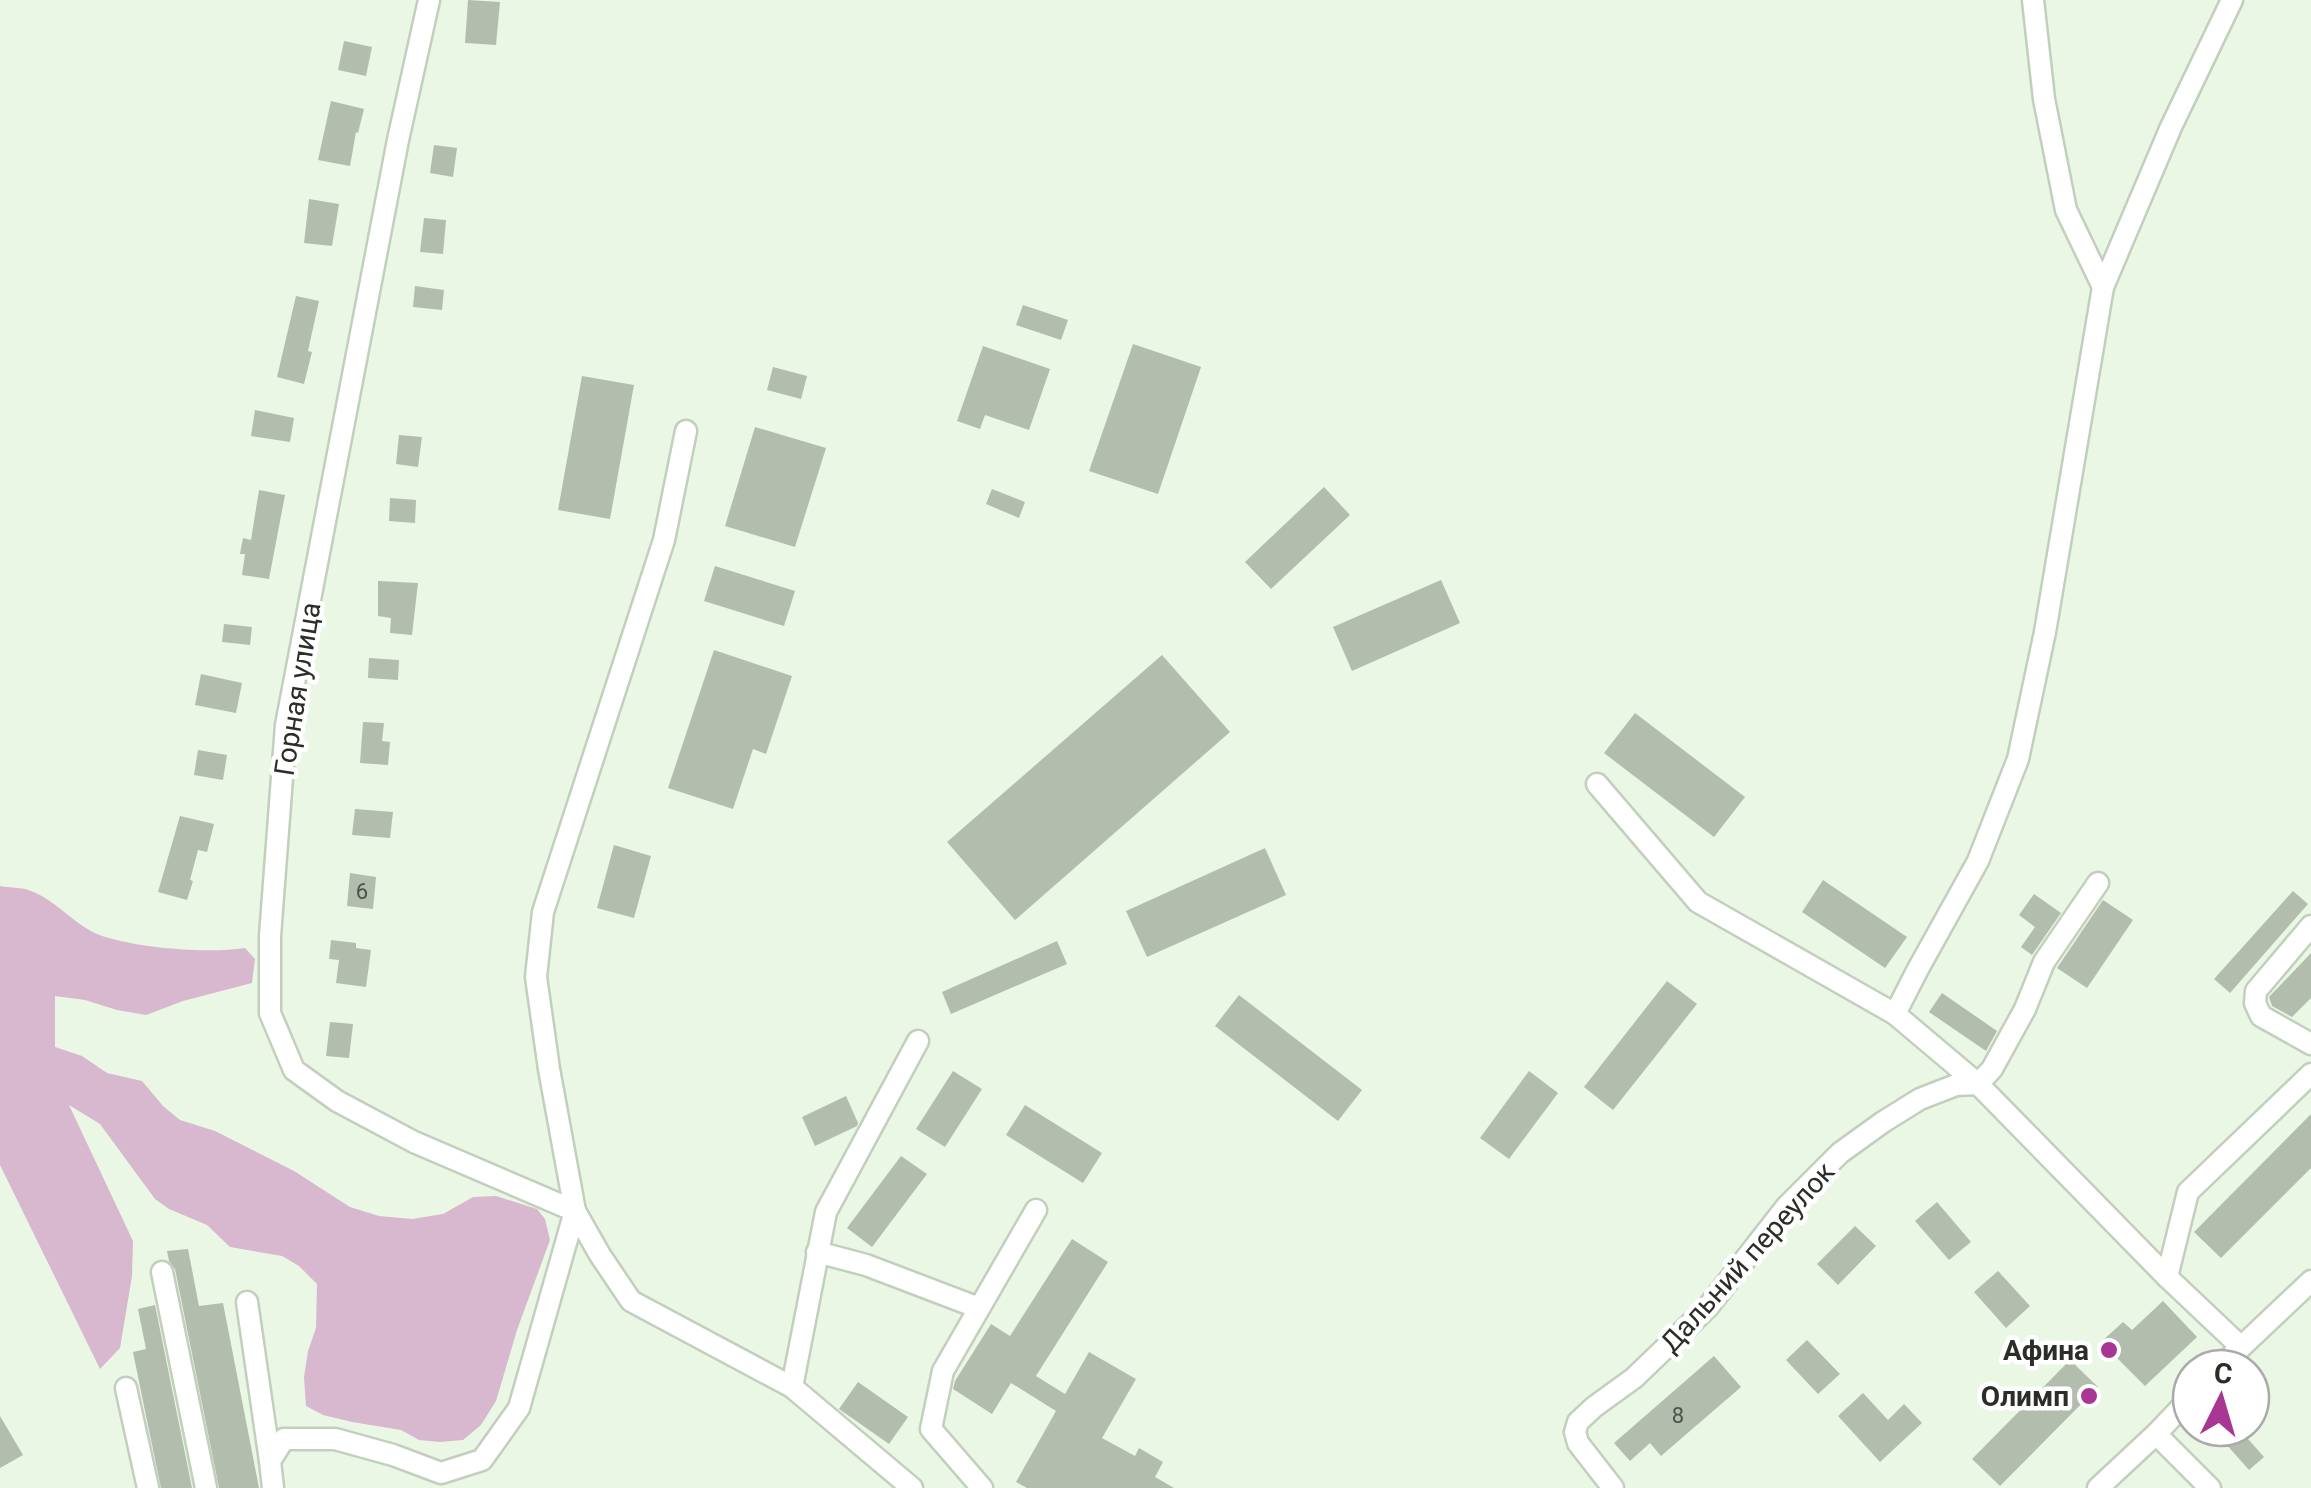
<svg xmlns="http://www.w3.org/2000/svg" width="2311" height="1488" viewBox="0 0 2311 1488" font-family="Roboto,sans-serif">
<style>
.green{fill:#d7b8ce}
.building{fill:#b2bdad}
.lines{fill:none;stroke-linecap:round;stroke-linejoin:round}
.minor-casing{stroke:#c3cfbd;stroke-width:25}
.minor{stroke:#fff;stroke-width:20}
.poi-dot{fill:#a73793;stroke:#fff;stroke-width:4}
.labels{text-anchor:middle;stroke-width:9;stroke-linejoin:round;paint-order:stroke}
.number-label{font-size:22px;fill:#4c5248}
.street-label{font-size:28px;fill:#2a2e27;stroke:#fff}
.poi-label{font-size:28px;font-weight:bold;fill:#2a2e27;stroke:#fff;text-anchor:end}
</style>
<rect width="100%" height="100%" fill="#ebf7e5"/>
<path class="green" d="M0 886C10 888 22 887 31 891 54 899 74 924 97 934 133 948 207 954 245 948L255 959 252 983 183 1001 146 1015 117 1010 85 1000 55 996V1047L82 1056 107 1073 142 1081 163 1106 180 1120 215 1131 294 1171 350 1207 379 1216 412 1219 443 1214 473 1197 496 1196 537 1209 545 1219 550 1240 517 1330 496 1401 481 1425 463 1440 440 1442 419 1440 401 1430 352 1422 323 1415 306 1406 304 1377 308 1351 316 1328 317 1284 299 1266 282 1256 230 1247 207 1225 169 1209 155 1199 100 1124 69 1105 133 1241 132 1276 120 1348 100 1369 0 1165Z"/>
<g class="building">
<path d="M468 0 500 2 496 45 465 43Z"/>
<path d="M344 41 372 47 366 76 338 70Z"/>
<path d="M331 101 364 109 358 133 356 132 350 166 318 160Z"/>
<path d="M434 145 457 148 453 177 430 173Z"/>
<path d="M309 199 339 204 332 246 304 243Z"/>
<path d="M424 218 446 220 443 254 420 252Z"/>
<path d="M415 286 444 290 442 310 413 307Z"/>
<path d="M296 296 319 301 308 351 312 352 304 384 277 377Z"/>
<path d="M1023 305 1068 320 1061 340 1016 325Z"/>
<path d="M1133 344 1201 367 1158 494 1089 471Z"/>
<path d="M983 346 1050 369 1029 430 985 415 980 429 957 421Z"/>
<path d="M773 367 807 376 801 399 767 390Z"/>
<path d="M582 376 634 385 610 519 558 510Z"/>
<path d="M255 410 294 418 290 442 251 436Z"/>
<path d="M755 427 826 448 795 547 725 526Z"/>
<path d="M399 435 422 437 418 467 396 464Z"/>
<path d="M1324 487 1350 515 1271 589 1245 562Z"/>
<path d="M992 489 1025 502 1019 518 986 504Z"/>
<path d="M259 490 285 495 269 579 242 575 245 554H240L243 538 251 540Z"/>
<path d="M390 498 416 500 415 523 389 521Z"/>
<path d="M715 566 795 591 784 626 704 601Z"/>
<path d="M1441 580 1460 623 1352 671 1333 627Z"/>
<path d="M378 581 418 583 412 635 390 633 391 618 378 616Z"/>
<path d="M224 624 252 627 250 645 222 642Z"/>
<path d="M714 650 792 676 766 754 753 749 733 809 668 788Z"/>
<path d="M1162 655 1230 732 1015 920 947 842Z"/>
<path d="M369 658 399 660 398 680 368 678Z"/>
<path d="M201 674 242 683 236 713 195 705Z"/>
<path d="M1635 713 1745 797 1714 837 1604 753Z"/>
<path d="M363 722 384 723 382 741 390 742 388 765 360 763Z"/>
<path d="M198 750 227 755 223 780 194 775Z"/>
<path d="M355 809 393 812 390 838 352 835Z"/>
<path d="M180 816 214 824 207 852 198 850 190 880 193 881 187 900 158 892Z"/>
<path d="M614 845 651 856 634 918 597 908Z"/>
<path d="M1265 848 1286 895 1147 957 1126 911Z"/>
<path d="M350 873 376 877 373 909 347 906Z"/>
<path d="M1823 880 1907 937 1885 968 1802 912Z"/>
<path d="M2293 891 2308 904 2230 993 2214 979Z"/>
<path d="M2034 894 2061 913 2032 955 2021 947 2035 927 2019 915Z"/>
<path d="M2103 900 2133 920 2087 988 2057 968Z"/>
<path d="M331 940 356 943V948L371 950 366 987 336 983 339 960 329 959Z"/>
<path d="M1057 941 1067 964 951 1014 942 992Z"/>
<path d="M2311 953V998L2292 1017 2272 1006 2269 997Z"/>
<path d="M1667 981 1697 1004 1613 1110 1584 1087Z"/>
<path d="M1942 993 1997 1031 1986 1051 1929 1012Z"/>
<path d="M1239 995 1362 1090 1338 1121 1215 1026Z"/>
<path d="M330 1022 353 1024 349 1058 326 1056Z"/>
<path d="M953 1071 982 1089 945 1147 916 1129Z"/>
<path d="M1529 1071 1558 1093 1509 1159 1480 1138Z"/>
<path d="M846 1096 858 1123 857 1126 815 1146 802 1117Z"/>
<path d="M1025 1105 1102 1153 1083 1183 1006 1135Z"/>
<path d="M2311 1114V1168L2221 1258 2194 1232Z"/>
<path d="M901 1156 927 1174 872 1247 847 1228Z"/>
<path d="M1937 1202 1971 1242 1949 1260 1915 1221Z"/>
<path d="M1855 1226 1876 1246 1838 1285 1817 1264Z"/>
<path d="M1072 1239 1108 1262 1036 1376 1065 1394 1089 1352 1136 1379 1102 1438 1135 1456 1139 1448 1163 1462 1155 1477 1174 1488H1027L1016 1482 1056 1411 1011 1383 992 1414 953 1389 955 1381 991 1324 1010 1336Z"/>
<path d="M188 1249 199 1306 223 1303 259 1488H219L175 1269 169 1261 167 1251Z"/>
<path d="M1998 1271 2030 1306 2006 1328 1974 1292Z"/>
<path d="M2163 1301 2197 1337 2145 1386 2101 1342 2123 1322 2132 1330Z"/>
<path d="M155 1305 192 1488H161L145 1411 133 1352 146 1349 138 1309Z"/>
<path d="M1807 1340 1840 1374 1818 1394 1786 1360Z"/>
<path d="M1714 1356 1741 1387 1661 1456 1650 1443 1630 1461 1614 1443Z"/>
<path d="M2070 1360 2098 1387 2000 1486 1972 1459Z"/>
<path d="M858 1382 908 1417 889 1444 839 1409Z"/>
<path d="M1863 1393 1888 1420 1904 1404 1922 1423 1880 1462 1838 1416Z"/>
<path d="M0 1416 23 1455 0 1468Z"/>
<path d="M2241 1431 2264 1457 2249 1470 2226 1444Z"/>
</g>
<g class="lines">
<g class="minor-casing">
<g id="minor">
<path d="M429 0 398 140 286 725 270 936V1013L294 1070 337 1101 414 1142 575 1211"/>
<path d="M2033 0 2044 99 2066 210 2103 287 2045 632 2018 759 1978 861 1918 969 1895 1014 1978 1084 2167 1277 2240 1346"/>
<path d="M2103 287 2171 127 2232 0"/>
<path d="M1597 784 1698 902 1895 1014"/>
<path d="M2311 926 2256 991 2255 1003 2261 1016 2311 1044"/>
<path d="M575 1211 600 1255 631 1301 792 1387 912 1488"/>
<path d="M817 1252 866 1265 979 1308"/>
<path d="M162 1272 206 1488"/>
<path d="M2167 1277 2188 1192 2311 1074"/>
<path d="M247 1302 270 1461"/>
<path d="M2219 1368 2311 1281"/>
<path d="M792 1387 826 1212 918 1041"/>
<path d="M126 1388 148 1488"/>
<path d="M2156 1434 2210 1488"/>
<path d="M273 1488 270 1461 284 1439H335L393 1455 441 1473 482 1460 519 1408 575 1211 549 1069 536 977 543 912 664 540 686 431"/>
<path d="M982 1488 931 1429 943 1371 1036 1210"/>
<path d="M1613 1488 1578 1443 1575 1432 1578 1422 1594 1407 1634 1378 1708 1307 1787 1206 1840 1153 1883 1122 1920 1099 1956 1085 1978 1084 1992 1069 2025 1009 2044 962 2098 883"/>
<path d="M2098 1488 2156 1434 2191 1397"/>
</g>
</g>
<use href="#minor" class="minor"/>
</g>
<g class="poi-dot">
<circle cx="2109" cy="1350" r="10"/>
<circle cx="2089" cy="1396" r="10"/>
</g>
<g class="labels">
<g class="number-label">
<text x="362" y="899">6</text>
<text x="1678" y="1423">8</text>
</g>
<g class="street-label">
<text transform="translate(297 689) rotate(-81)" y="10">Горная улица</text>
<text transform="translate(1747 1257) rotate(-48)" y="10">Дальний переулок</text>
</g>
<g class="poi-label">
<text x="2089" y="1360">Афина</text>
<text x="2069" y="1406">Олимп</text>
</g>
</g>
<g transform="translate(2221 1398) rotate(5)"><circle r="48" fill="#ffffff" stroke="#aaaba9" stroke-width="2.5"/>
<path d="M0-8L18 38L0 25L-18 38Z" fill="#a73793"/>
<text y="-15" font-size="28" font-weight="bold" text-anchor="middle" fill="#2a2e27">С</text>
</g>
</svg>
